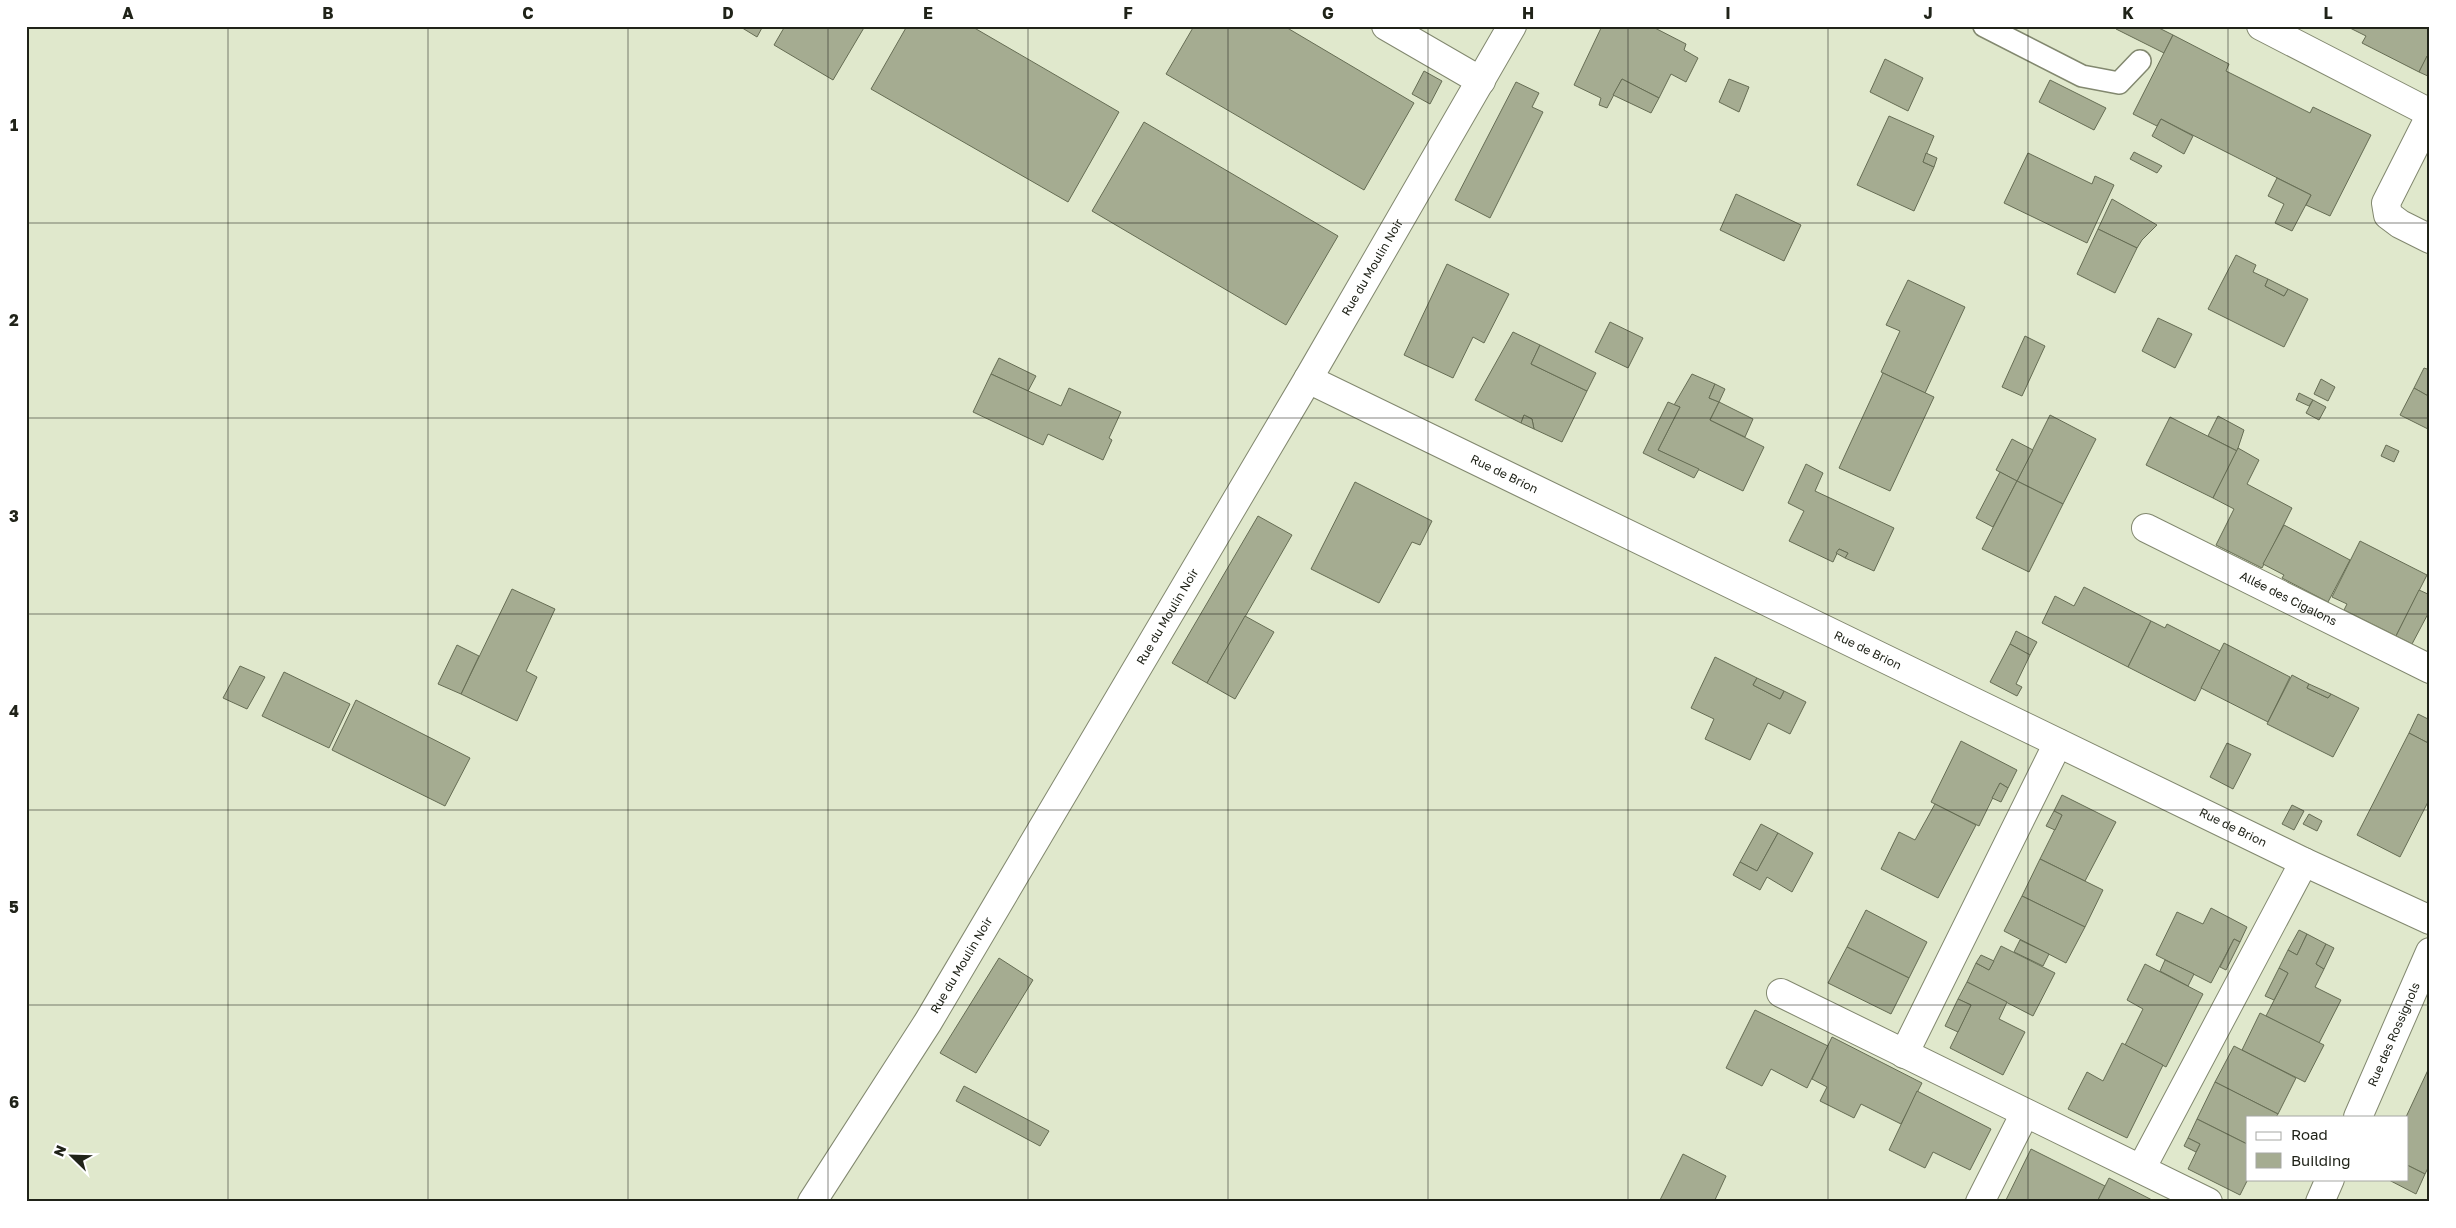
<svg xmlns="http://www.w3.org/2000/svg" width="2456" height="1228" viewBox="0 0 2456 1228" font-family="'Golos Text',sans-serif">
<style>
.building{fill:#a5ac91;stroke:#666d54}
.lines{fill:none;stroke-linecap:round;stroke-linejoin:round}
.lane-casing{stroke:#82886f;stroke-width:24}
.street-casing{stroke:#82886f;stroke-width:30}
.lane{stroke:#fff;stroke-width:21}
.street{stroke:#fff;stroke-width:28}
.grid{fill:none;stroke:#202319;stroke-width:1;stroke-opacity:0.55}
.labels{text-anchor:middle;stroke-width:4.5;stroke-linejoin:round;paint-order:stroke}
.street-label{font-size:12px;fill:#202319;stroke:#fff}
.neatline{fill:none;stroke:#202319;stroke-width:2}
.grid-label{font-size:16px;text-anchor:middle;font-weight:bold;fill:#202319}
</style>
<rect width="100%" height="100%" fill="#e0e8cc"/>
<g class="building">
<path d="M739 26H763L757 37Z"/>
<path d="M785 26H865L833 80 774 45Z"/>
<path d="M907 26H971L1119 112 1068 202 871 89Z"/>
<path d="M1194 26H1284L1414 103 1364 190 1166 74Z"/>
<path d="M1602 26H1651L1686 44 1684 50 1698 58 1686 82 1671 74 1659 98 1622 79 1607 108 1599 105 1601 98 1574 85Z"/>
<path d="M2117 26H2155L2173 35 2164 53 2116 29Z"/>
<path d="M2346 26H2430V51L2419 72 2362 43 2366 36Z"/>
<path d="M2173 35 2229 64 2226 71 2310 113 2313 107 2371 135 2330 216 2306 205 2311 195 2161 119 2157 126 2133 114Z"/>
<path d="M2427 56 2430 58V77L2419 72Z"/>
<path d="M1885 59 1923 78 1908 111 1870 92Z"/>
<path d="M1424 71 1442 81 1430 104 1412 94Z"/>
<path d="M1622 79 1659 98 1651 113 1613 95Z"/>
<path d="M1729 79 1749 87 1739 112 1719 102Z"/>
<path d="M2050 80 2106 108 2094 130 2039 102Z"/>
<path d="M1516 82 1539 93 1532 107 1543 112 1490 218 1455 200Z"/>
<path d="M1889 116 1934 136 1923 162 1934 167 1914 211 1857 185Z"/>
<path d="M2161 119 2193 136 2184 154 2152 136Z"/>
<path d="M1144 122 1338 236 1286 325 1092 211Z"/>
<path d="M2134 152 2162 166 2157 173 2130 159Z"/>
<path d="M1926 153 1937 158 1934 167 1923 162Z"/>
<path d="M2028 153 2092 184 2095 176 2114 185 2087 243 2004 203Z"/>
<path d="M2277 178 2311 195 2292 231 2275 223 2284 204 2268 196Z"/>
<path d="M1736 194 1801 225 1784 261 1720 230Z"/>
<path d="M2112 199 2157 225 2142 240 2137 248 2098 229Z"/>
<path d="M2098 229 2137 248 2115 293 2077 274Z"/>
<path d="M2236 255 2256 265 2253 272 2268 279 2265 286 2284 296 2288 289 2308 299 2284 347 2208 309Z"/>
<path d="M1447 264 1509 294 1484 343 1473 337 1453 378 1404 355Z"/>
<path d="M2268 279 2288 289 2284 296 2265 286Z"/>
<path d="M1908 280 1965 307 1925 393 1881 372 1900 331 1886 325Z"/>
<path d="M2158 318 2192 334 2175 368 2142 351Z"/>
<path d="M1610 322 1643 338 1628 368 1595 352Z"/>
<path d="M1513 332 1540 345 1531 364 1587 391 1562 442 1534 429 1532 419 1524 415 1521 423 1475 400Z"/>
<path d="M2025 336 2045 346 2022 396 2002 387Z"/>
<path d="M1540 345 1596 373 1587 391 1531 364Z"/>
<path d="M999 358 1036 376 1028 391 991 374Z"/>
<path d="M2424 368 2430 370V397L2414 388Z"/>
<path d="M1883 373 1934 397 1890 491 1839 468Z"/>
<path d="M991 374 1061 406 1069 388 1121 412 1109 438 1112 440 1103 460 1048 434 1043 445 973 412Z"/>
<path d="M1692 374 1715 384 1709 398 1719 402 1710 420 1764 447 1743 491 1658 450 1680 407 1674 405Z"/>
<path d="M2321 379 2335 387 2328 401 2314 394Z"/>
<path d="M1715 384 1725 389 1719 402 1709 398Z"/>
<path d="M2414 388 2430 397V430L2400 415Z"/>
<path d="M2299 393 2313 400 2309 406 2296 400Z"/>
<path d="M2313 400 2326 407 2319 420 2306 413Z"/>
<path d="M1668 402 1680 407 1658 450 1699 469 1694 478 1643 453Z"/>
<path d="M1719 402 1753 419 1745 437 1710 420Z"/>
<path d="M1524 415 1532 419 1534 429 1521 423Z"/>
<path d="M2050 415 2096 439 2063 504 2017 481Z"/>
<path d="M2218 416 2244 430 2237 451 2208 436Z"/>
<path d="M2170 417 2237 451 2213 498 2146 465Z"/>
<path d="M2012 439 2033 450 2017 481 1996 470Z"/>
<path d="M2386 445 2399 451 2394 462 2381 456Z"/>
<path d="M2238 448 2259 460 2247 484 2292 508 2262 568 2216 545 2234 509 2213 498Z"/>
<path d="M1806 464 1823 473 1815 491 1894 528 1874 571 1845 558 1848 553 1839 549 1833 562 1789 541 1804 511 1788 503Z"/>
<path d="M2000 472 2017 481 1993 527 1976 518Z"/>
<path d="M2017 481 2063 504 2029 572 1982 549Z"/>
<path d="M1355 482 1432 521 1420 545 1412 542 1379 603 1311 569Z"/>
<path d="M1258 516 1292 535 1207 683 1172 663Z"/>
<path d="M2284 525 2350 560 2328 602 2282 578 2284 575 2263 564Z"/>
<path d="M2360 541 2427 575 2396 636 2344 610 2347 604 2332 597Z"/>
<path d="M1839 549 1848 553 1845 558 1836 553Z"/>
<path d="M2084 587 2151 621 2128 667 2042 623 2055 596 2074 606Z"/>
<path d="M512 589 555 609 526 671 537 677 517 721 461 694Z"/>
<path d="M2419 590 2430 595V610L2412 644 2396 636Z"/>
<path d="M1245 616 1274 632 1235 699 1207 683Z"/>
<path d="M2151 621 2165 628 2167 624 2220 651 2195 701 2128 667Z"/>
<path d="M2016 631 2037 642 2030 655 2010 644Z"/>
<path d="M2224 643 2290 677 2268 722 2201 688Z"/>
<path d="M2010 644 2030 655 2016 684 2022 687 2017 696 1990 682Z"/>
<path d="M457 645 479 656 461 694 438 684Z"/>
<path d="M1715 657 1757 678 1753 685 1780 699 1784 691 1806 702 1790 734 1768 723 1750 760 1705 739 1714 719 1691 708Z"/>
<path d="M240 666 265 677 247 709 223 698Z"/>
<path d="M284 672 350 704 329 748 262 716Z"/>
<path d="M2292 675 2309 684 2307 688 2328 698 2331 694 2359 708 2333 757 2267 724Z"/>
<path d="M1757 678 1784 691 1780 699 1753 685Z"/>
<path d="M2309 684 2331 694 2328 698 2307 688Z"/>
<path d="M356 700 470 758 445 806 332 750Z"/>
<path d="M2418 714 2430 720V744L2409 733Z"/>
<path d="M2409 733 2430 744V798L2400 857 2357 835Z"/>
<path d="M1961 741 2017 770 2008 788 2000 783 1979 826 1931 802Z"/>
<path d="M2227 743 2251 754 2233 789 2210 777Z"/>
<path d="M2000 783 2008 788 2001 802 1992 798Z"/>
<path d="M2062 795 2116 822 2085 881 2040 859 2062 815 2054 811Z"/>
<path d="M1935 804 1976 825 1938 898 1881 869 1899 832 1915 840Z"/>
<path d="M2292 805 2304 811 2294 830 2282 824Z"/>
<path d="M2054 811 2062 815 2055 830 2046 826Z"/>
<path d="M2309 814 2322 821 2317 831 2303 824Z"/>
<path d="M1761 824 1778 833 1757 871 1740 862Z"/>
<path d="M1778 833 1813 853 1792 892 1767 877 1760 890 1733 875 1740 862 1757 871Z"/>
<path d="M2040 859 2103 890 2085 927 2022 896Z"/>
<path d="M2022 896 2085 927 2066 963 2004 931Z"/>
<path d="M2211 908 2247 927 2240 942 2234 939 2211 983 2156 955 2177 912 2203 924Z"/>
<path d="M1866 910 1927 942 1909 978 1847 947Z"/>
<path d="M2299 930 2307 934 2297 955 2288 950Z"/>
<path d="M2307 934 2326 944 2316 964 2324 969 2315 987 2341 1000 2319 1043 2266 1016 2288 973 2279 968 2288 950 2297 955Z"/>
<path d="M2234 939 2240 942 2226 970 2220 967Z"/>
<path d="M2020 940 2049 954 2043 966 2014 952Z"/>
<path d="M2326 944 2334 948 2324 969 2316 964Z"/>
<path d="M2001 946 2055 973 2033 1016 1967 982 1976 963 1989 970Z"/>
<path d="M1847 947 1909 978 1891 1014 1828 983Z"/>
<path d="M1981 955 1994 961 1989 970 1976 963Z"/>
<path d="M999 958 1033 980 976 1073 940 1053Z"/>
<path d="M2165 960 2194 974 2188 986 2160 971Z"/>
<path d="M2145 964 2203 994 2166 1067 2125 1045 2143 1009 2127 1000Z"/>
<path d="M2279 968 2288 973 2274 1000 2265 996Z"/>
<path d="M1967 982 2007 1002 1999 1019 2025 1032 2003 1075 1950 1048 1971 1005 1958 999Z"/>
<path d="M1958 999 1971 1005 1958 1032 1945 1026Z"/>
<path d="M1755 1010 1828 1046 1807 1088 1771 1069 1762 1086 1726 1068Z"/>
<path d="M2260 1013 2324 1045 2305 1082 2242 1050Z"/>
<path d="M1832 1037 1922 1083 1901 1124 1861 1104 1854 1118 1820 1101 1827 1087 1812 1079Z"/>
<path d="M2122 1043 2163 1065 2127 1138 2068 1109 2087 1072 2103 1081Z"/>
<path d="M2234 1046 2296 1078 2278 1114 2215 1082Z"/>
<path d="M2428 1070 2430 1164 2425 1174 2407 1165 2406 1117Z"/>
<path d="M2215 1082 2278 1114 2276 1117H2247V1144L2197 1119Z"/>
<path d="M964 1086 1049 1131 1040 1146 956 1101Z"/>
<path d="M1917 1091 1991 1129 1970 1170 1933 1152 1925 1168 1889 1150Z"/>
<path d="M2197 1119 2247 1144 2248 1179 2240 1195 2188 1169 2200 1144 2188 1138Z"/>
<path d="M2188 1138 2200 1144 2196 1152 2184 1146Z"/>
<path d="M2031 1149 2105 1186 2097 1202H2005Z"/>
<path d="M1683 1154 1726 1176 1714 1202H1659Z"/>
<path d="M2407 1165 2425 1174 2416 1194 2387 1179H2407Z"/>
<path d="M2109 1178 2156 1202H2097Z"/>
</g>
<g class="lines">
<g class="lane-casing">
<path id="lane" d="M1984 26 2082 76 2119 83 2140 61"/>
</g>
<g class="street-casing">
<g id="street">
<path d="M1386 26 1481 81"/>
<path d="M2261 26 2430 113"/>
<path d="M2430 116 2386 203 2388 215 2400 224 2430 239"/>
<path id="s1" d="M1308 379 2304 862 2430 920"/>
<path id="s2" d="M2146 528 2430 669"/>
<path d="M1781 993 2208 1202"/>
<path d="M1904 1054 2058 743"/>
<path id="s3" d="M2358 1117 2430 952"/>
<path d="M2141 1169 2304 862"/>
<path id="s4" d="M812 1202 928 1022 1308 379 1512 26"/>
<path d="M1980 1202 2025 1113"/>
<path d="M2320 1202 2330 1179"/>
</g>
</g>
<use href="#lane" class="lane"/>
<use href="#street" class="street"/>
</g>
<path class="grid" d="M228 26V1202M428 26V1202M628 26V1202M828 26V1202M1028 26V1202M1228 26V1202M1428 26V1202M1628 26V1202M1828 26V1202M2028 26V1202M2228 26V1202M26 223H2430M26 418H2430M26 614H2430M26 810H2430M26 1005H2430"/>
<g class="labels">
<g class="street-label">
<text dy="4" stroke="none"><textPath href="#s4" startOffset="1090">Rue du Moulin Noir</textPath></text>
<text dy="4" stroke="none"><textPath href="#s1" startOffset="218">Rue de Brion</textPath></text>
<text dy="4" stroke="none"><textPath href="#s2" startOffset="159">Allée des Cigalons</textPath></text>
<text dy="4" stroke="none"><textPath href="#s4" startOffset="685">Rue du Moulin Noir</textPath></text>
<text dy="4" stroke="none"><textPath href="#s1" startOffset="622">Rue de Brion</textPath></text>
<text dy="4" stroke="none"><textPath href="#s1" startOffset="1028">Rue de Brion</textPath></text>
<text dy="4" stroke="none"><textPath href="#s4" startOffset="280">Rue du Moulin Noir</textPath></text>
<text dy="4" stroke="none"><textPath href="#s3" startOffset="90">Rue des Rossignols</textPath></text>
</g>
</g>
<rect width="2456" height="1228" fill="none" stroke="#ffffff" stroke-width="55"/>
<rect x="2246" y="1116" width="162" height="65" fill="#ffffff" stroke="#a6a7a3"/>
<rect x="2256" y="1132" width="25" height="8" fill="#ffffff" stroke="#a6a7a3"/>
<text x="2291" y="1140" font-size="15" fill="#202319">Road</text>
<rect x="2256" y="1153" width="25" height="15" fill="#a5ac91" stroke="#a6a7a3"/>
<text x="2291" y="1166" font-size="15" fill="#202319">Building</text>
<g transform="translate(72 1156) rotate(293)" stroke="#ffffff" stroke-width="4" paint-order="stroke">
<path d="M0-4L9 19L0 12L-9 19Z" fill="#202319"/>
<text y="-8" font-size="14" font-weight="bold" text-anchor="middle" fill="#202319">N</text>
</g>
<rect x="28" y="28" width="2400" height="1172" class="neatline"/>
<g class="grid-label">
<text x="128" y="19">A</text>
<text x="328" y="19">B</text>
<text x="528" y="19">C</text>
<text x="728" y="19">D</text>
<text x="928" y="19">E</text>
<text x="1128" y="19">F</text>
<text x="1328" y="19">G</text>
<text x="1528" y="19">H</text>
<text x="1728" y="19">I</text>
<text x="1928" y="19">J</text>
<text x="2128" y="19">K</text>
<text x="2328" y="19">L</text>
<text x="14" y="131">1</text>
<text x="14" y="326">2</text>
<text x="14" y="522">3</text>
<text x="14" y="717">4</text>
<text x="14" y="913">5</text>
<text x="14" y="1108">6</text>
</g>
</svg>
